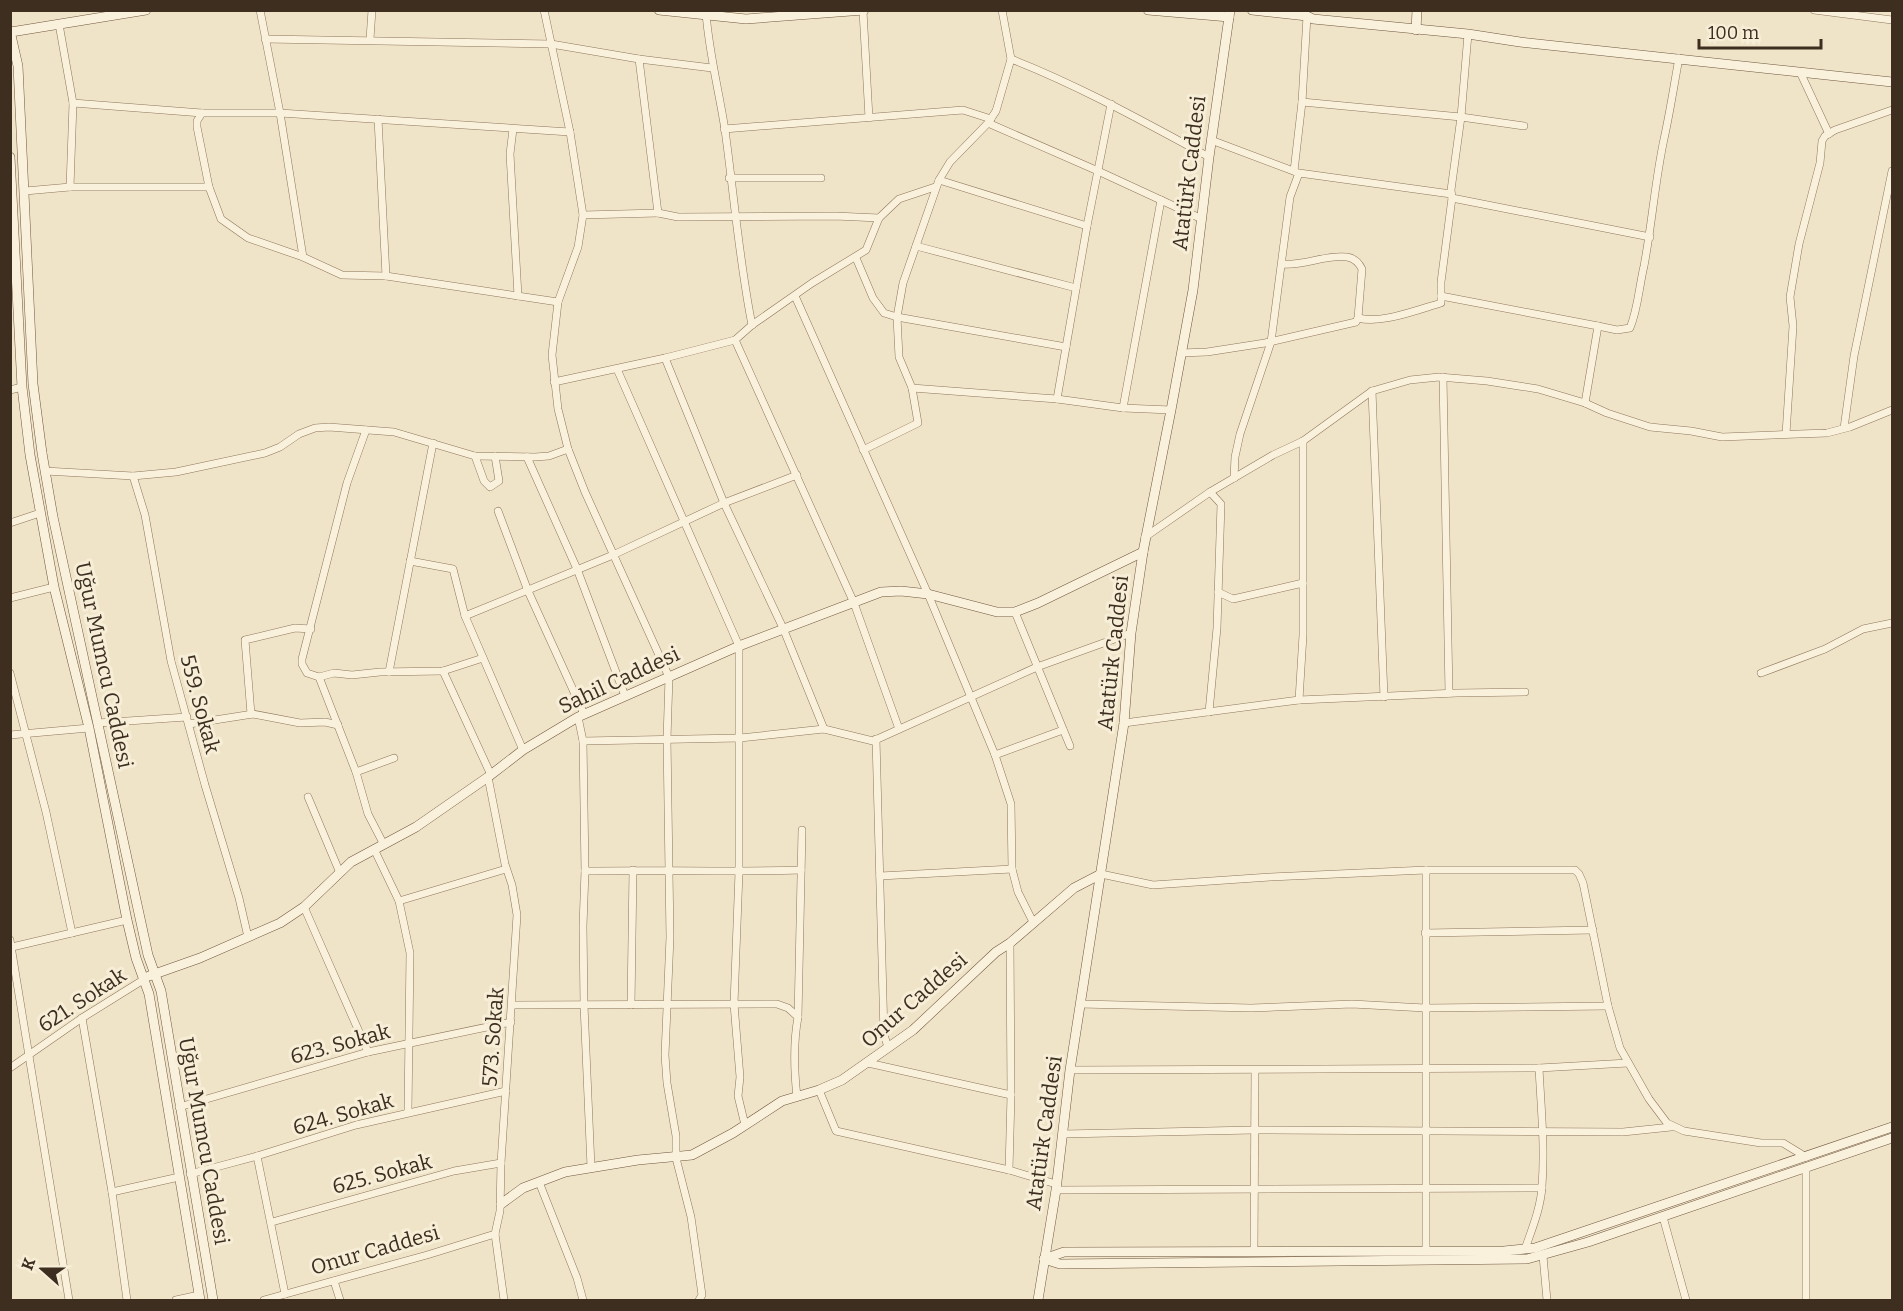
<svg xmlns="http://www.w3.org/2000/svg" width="1903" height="1311" viewBox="0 0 1903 1311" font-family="Bitter,serif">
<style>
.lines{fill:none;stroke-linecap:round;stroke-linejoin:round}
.street-casing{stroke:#8d765c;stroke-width:8}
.secondary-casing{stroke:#6f573f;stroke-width:10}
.street{stroke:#faf1dc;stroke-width:7}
.secondary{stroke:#faf1dc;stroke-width:9}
.labels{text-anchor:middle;stroke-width:6;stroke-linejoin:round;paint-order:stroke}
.street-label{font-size:21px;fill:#3d2e20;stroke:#f7eed8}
</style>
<rect width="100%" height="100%" fill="#f0e4c8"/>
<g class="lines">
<g class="street-casing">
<g id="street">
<path d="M260 10 280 113 303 257 342 275 386 276 558 302"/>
<path d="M544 10 570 132 583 215 578 247 558 302 552 355 558 409 568 449 585 492 669 677 667 739 670 937 665 1055 667 1083 676 1136V1158L691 1217 702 1295 699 1300"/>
<path d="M1814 10 1892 20"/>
<path d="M863 11 869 118"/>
<path d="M706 13C709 53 719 91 725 130 734 195 739 260 752 325"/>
<path d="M59 24 73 103 70 187"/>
<path d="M1468 34 1461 117 1451 190 1452 198 1650 237"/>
<path d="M265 39 551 44 639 59 712 68"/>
<path d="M370 39 372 10"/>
<path d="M639 59 658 213 678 217 835 216 879 218"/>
<path d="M1011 59C1080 86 1144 122 1209 157"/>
<path d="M1800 72 1829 134"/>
<path d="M1302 102 1461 117 1524 126"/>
<path d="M73 103 202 113"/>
<path d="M378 119 386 276"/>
<path d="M988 123 1098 171 1202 219"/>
<path d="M513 129 510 154 518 296"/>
<path d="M724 129 963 110 991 119"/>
<path d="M1211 140 1296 172"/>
<path d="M1294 171 1302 102 1307 16"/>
<path d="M729 178H821"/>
<path d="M939 180 1087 226"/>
<path d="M209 187 221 219 248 238 303 257"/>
<path d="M25 191 70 187H209L197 127V121L202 113H280L570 132"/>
<path d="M583 215 658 213"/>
<path d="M916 246 1076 288"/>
<path d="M856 258 873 298 884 313 897 317 1066 347"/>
<path d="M795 296 928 594 995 755 1011 804 1012 869 1018 892 1033 922"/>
<path d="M1441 296 1598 326 1585 403"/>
<path d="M1358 318C1382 324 1417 310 1441 303V282L1452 198"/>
<path d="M1598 326 1617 330 1630 328C1638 309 1639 287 1644 266 1652 224 1655 181 1664 139 1670 112 1674 85 1679 58"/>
<path d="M735 340 854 603 899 729"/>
<path d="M1181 353 1207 352 1265 343 1356 322 1358 318 1362 269C1359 263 1354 258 1347 257 1327 254 1304 266 1283 264"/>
<path d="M665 358 724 503 783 628 824 729"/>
<path d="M617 369 739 646V872L734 1004 740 1077 738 1096 745 1125"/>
<path d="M1443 377 1449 693"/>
<path d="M554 382 665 358 735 340 752 325 812 283 866 250 879 218 899 199 935 187"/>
<path d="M912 388 1057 399 1123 408 1171 410"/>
<path d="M10 390 22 387"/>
<path d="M1372 391 1384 697"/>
<path d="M1057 399 1087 226 1111 104"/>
<path d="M1123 408 1161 200"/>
<path d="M1844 428 1854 356 1892 171"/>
<path d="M366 430 347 483 302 659V664L307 673 319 677 334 673 352 675 380 672 443 671 483 658"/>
<path d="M1786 434 1793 326 1790 297 1799 244 1820 163 1822 141 1825 136 1835 130 1892 110"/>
<path d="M863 450 918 423 912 388 899 357 897 317 903 283 939 180 950 162 988 123 996 111 1011 59 1002 10"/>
<path d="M475 456 484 481 490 487 499 481 495 456"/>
<path d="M527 457 577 569 625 696"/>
<path d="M45 471 133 476 176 472 265 453 280 447 299 434 315 428 329 427 394 432 475 456 535 457 549 456 568 449"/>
<path d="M133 476 145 515 171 661 205 785 239 898 248 937"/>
<path d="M1234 478 1235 457 1240 434 1271 342 1290 197 1299 173 1451 194"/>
<path d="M498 511 528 591 584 714"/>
<path d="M10 523 40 513"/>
<path d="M1145 537 1210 492 1273 455 1303 441 1372 391 1410 380 1439 377 1487 381 1538 389 1585 403 1607 413 1650 427 1691 431 1722 437 1827 433 1850 427 1892 410"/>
<path d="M410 561 453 569 465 616 523 750"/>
<path d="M1218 592 1233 599 1303 583"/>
<path d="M10 598 54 587"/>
<path d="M1015 612 1070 746"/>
<path d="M465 616 613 555 724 503 797 475"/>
<path d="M443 671 491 775"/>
<path d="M389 672 433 443"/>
<path d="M10 673 46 812 72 933"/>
<path d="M1761 673 1825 649 1863 629 1892 623"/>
<path d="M319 677 356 772 368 814 383 843"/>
<path d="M1299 700 1303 635V441"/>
<path d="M1209 712 1217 628 1221 504 1210 492"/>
<path d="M251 714 245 640 295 628 311 629"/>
<path d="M578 717 583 741 585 871 583 926 584 1005 591 1167"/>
<path d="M98 723 187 717"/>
<path d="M1124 723 1299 700 1457 693 1525 692"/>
<path d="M189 724 253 714 300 723 325 722 338 725"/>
<path d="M10 735 89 728"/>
<path d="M876 739 884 1035 888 1047"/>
<path d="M583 741 740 738 824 729 873 741 1037 667 1131 633"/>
<path d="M995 755 1063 730"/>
<path d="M356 772 394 758"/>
<path d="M488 777 505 864 512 885 517 915 501 1163 500 1211 495 1234 504 1300"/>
<path d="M308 797 340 873"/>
<path d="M374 849 399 901 410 953 408 1112"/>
<path d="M1426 870V1251"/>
<path d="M585 871C657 870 729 872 801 870"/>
<path d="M1101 874 1153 885 1270 877 1426 870H1575L1579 874 1583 883 1608 1006 1620 1048 1649 1099 1667 1123 1684 1131 1761 1143H1783L1806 1157"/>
<path d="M880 876 1012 869"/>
<path d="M399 901 506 869"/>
<path d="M304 907 368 1052"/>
<path d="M1425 933 1593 930"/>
<path d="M10 940 69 1300"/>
<path d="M12 947 127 920"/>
<path d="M1080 1004 1251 1008 1352 1004 1425 1008 1608 1006"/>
<path d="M513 1005 777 1004 788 1008 798 1017C793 1044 794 1070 797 1097"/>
<path d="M631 1005 633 870"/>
<path d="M798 1017 802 830"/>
<path d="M82 1018 112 1192 127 1300"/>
<path d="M868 1063 1011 1095"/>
<path d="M10 1068 82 1018 143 980"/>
<path d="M1070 1070 1539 1068 1628 1063"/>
<path d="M819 1090 836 1131 1009 1170 1056 1184"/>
<path d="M179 1107 368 1052 511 1022"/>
<path d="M1063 1134 1254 1130 1623 1132 1671 1127"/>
<path d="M257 1156 285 1294"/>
<path d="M1009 1170 1011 1095 1010 943"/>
<path d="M190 1174 257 1156 356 1125 506 1091"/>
<path d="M539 1182 577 1278 583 1300"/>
<path d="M1056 1190 1542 1188"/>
<path d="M112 1192 179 1177"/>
<path d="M1663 1217 1686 1300"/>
<path d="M272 1222 454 1171 501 1163"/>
<path d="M1525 1249C1532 1229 1541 1207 1542 1186 1545 1147 1541 1107 1539 1068"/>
<path d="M1254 1251 1255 1070"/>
<path d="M1543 1256 1547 1300"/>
<path d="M334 1281 340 1300"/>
<path d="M176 1300 199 1295"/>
<path d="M264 1300 427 1255 495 1234"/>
<path d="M1806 1300V1168"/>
</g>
</g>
<g class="secondary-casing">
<g id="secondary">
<path d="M659 10 746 19 864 10"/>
<path d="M1148 10 1229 17"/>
<path d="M1252 10 1307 16 1313 19 1468 34 1520 42 1892 82"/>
<path d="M1416 30 1417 10"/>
<path d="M10 31 18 66 33 384 42 453 53 517 148 955 161 991 213 1300"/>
<path d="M11 32 146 10"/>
<path d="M10 157 22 387 30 455 54 587 89 728 127 920 136 958 149 994 200 1300"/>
<path d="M149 976 200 958 280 923 304 907 351 862 416 827 488 777 523 750 578 717 739 646 881 592 901 591 928 594 997 612H1015L1038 603 1143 552"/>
<path d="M501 1204 523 1188 565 1172 638 1160 692 1155 733 1133 782 1101 819 1090 842 1080 913 1030 996 952 1010 943 1074 888 1101 874"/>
<path d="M1044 1259 1064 1252 1504 1251 1535 1248 1892 1127"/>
<path d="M1044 1259 1060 1264 1527 1259 1588 1242 1892 1138"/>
<path d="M1038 1300 1056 1190 1070 1070 1124 723 1131 633 1143 552 1171 410 1193 290 1209 157 1230 10"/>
</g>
</g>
<use href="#street" class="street"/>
<use href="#secondary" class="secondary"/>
</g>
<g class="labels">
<g class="street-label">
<text transform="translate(1189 173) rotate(-83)" y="7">Atatürk Caddesi</text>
<text transform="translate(1113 653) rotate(-84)" y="7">Atatürk Caddesi</text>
<text transform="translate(104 665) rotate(78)" y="7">Uğur Mumcu Caddesi</text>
<text transform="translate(619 680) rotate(-25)" y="7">Sahil Caddesi</text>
<text transform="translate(200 704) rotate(75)" y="7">559. Sokak</text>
<text transform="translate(82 1000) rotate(-33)" y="7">621. Sokak</text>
<text transform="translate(914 1000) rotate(-41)" y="7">Onur Caddesi</text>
<text transform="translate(493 1037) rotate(-86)" y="7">573. Sokak</text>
<text transform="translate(340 1044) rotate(-15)" y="7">623. Sokak</text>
<text transform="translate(343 1114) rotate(-16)" y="7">624. Sokak</text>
<text transform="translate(1044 1133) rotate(-82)" y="7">Atatürk Caddesi</text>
<text transform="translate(204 1141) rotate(80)" y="7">Uğur Mumcu Caddesi</text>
<text transform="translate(382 1174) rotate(-15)" y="7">625. Sokak</text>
<text transform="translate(375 1250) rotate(-16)" y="7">Onur Caddesi</text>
</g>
</g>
<rect width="1903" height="1311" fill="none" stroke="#3d2e20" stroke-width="24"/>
<g transform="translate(42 1269) rotate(291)" stroke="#f7eed8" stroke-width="4.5" paint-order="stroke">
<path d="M0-4.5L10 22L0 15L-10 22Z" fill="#3d2e20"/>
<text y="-9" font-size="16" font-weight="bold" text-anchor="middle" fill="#3d2e20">K</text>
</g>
<path d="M1699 39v9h122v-9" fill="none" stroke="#3d2e20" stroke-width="3"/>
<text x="1708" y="39" font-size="18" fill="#3d2e20" stroke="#f7eed8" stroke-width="4.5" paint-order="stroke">100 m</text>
</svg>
